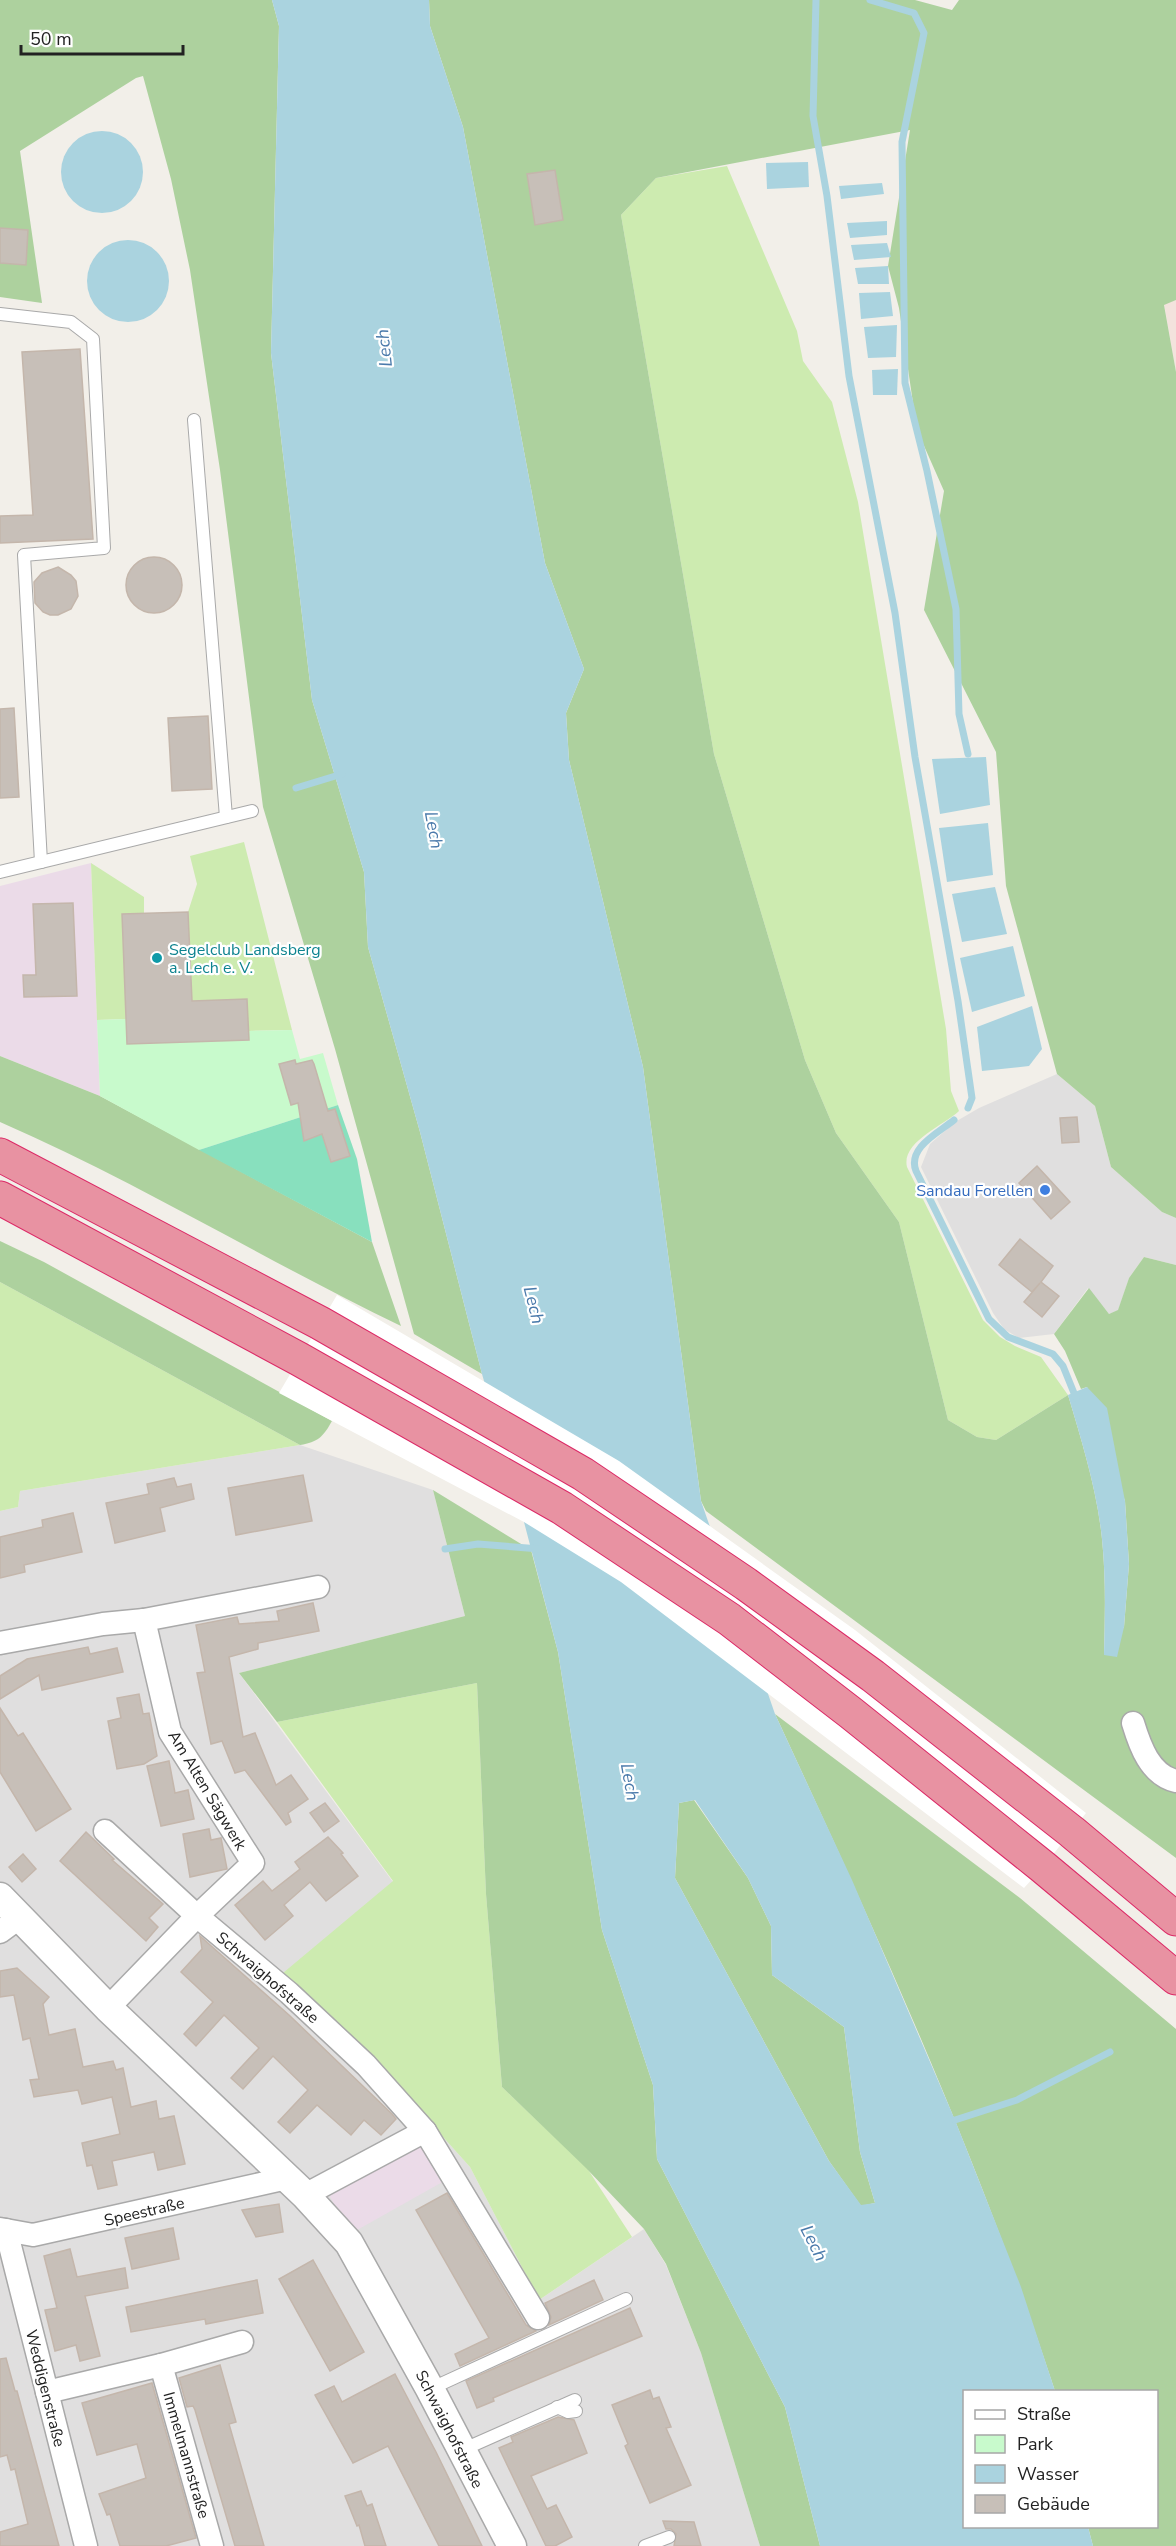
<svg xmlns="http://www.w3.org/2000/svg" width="1176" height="2546" viewBox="0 0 1176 2546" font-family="'Nunito Sans',sans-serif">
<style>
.residential{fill:#e0dfdf}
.industrial{fill:#ebdbe8}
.military{fill:#f3e3dd}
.grass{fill:#cdebb0}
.forest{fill:#add19e}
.park{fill:#c8facc}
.pitch{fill:#88e0be}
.water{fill:#aad3df;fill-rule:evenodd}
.pier{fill:#fff}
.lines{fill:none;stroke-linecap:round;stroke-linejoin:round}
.stream{stroke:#aad3df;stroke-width:7}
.building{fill:#c7bfb8;stroke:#c4b6ab;stroke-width:1.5}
.service-casing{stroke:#a9a9a9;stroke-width:14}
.minor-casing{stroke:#a9a9a9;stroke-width:25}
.tertiary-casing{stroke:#a9a9a9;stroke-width:31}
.motorway-casing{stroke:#dc2a67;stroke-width:35}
.service{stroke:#fff;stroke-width:12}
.minor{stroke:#fff;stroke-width:22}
.tertiary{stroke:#fff;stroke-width:28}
.motorway{stroke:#e892a2;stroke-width:33}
.culture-dot{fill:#0f9aa8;stroke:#fff;stroke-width:2}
.shop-dot{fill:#3f7fe0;stroke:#fff;stroke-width:2}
.labels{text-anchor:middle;stroke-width:4.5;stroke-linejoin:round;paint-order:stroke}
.culture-label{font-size:16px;fill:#0d838f;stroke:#fff;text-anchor:start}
.shop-label{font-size:16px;fill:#366cbe;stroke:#fff;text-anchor:end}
.street-label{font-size:16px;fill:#222;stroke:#fff}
.water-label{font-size:18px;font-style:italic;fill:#4a7aab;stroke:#fff}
</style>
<rect width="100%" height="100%" fill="#f2efe9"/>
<g class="residential">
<path d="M1057 1074 1095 1106 1111 1167 1162 1212 1176 1218V1265L1144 1257 1129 1278 1118 1311 1109 1314 1088 1288 1054 1334 1019 1338 1004 1329 993 1313 921 1167 930 1144 955 1122 979 1108Z"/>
<path d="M300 1445 433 1490 465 1616 239 1673 393 1882 372 2058 470 2167 539 2300 644 2229 666 2265 701 2353 760 2546H0V1511L18 1507 20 1491Z"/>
</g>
<g class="industrial">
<path d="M91 863 100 1096 0 1056V886Z"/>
<path d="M421 2136 446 2180 350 2234 326 2189Z"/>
</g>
<path class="military" d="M1176 300V372L1164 304Z"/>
<g class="grass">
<path d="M727 166 797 331 803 361 832 402 858 502 946 1029 951 1091 959 1111C943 1126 901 1142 907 1167L983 1320 1000 1337 1015 1346 1041 1357 1068 1395 996 1440 977 1437 948 1420 899 1222 836 1133 805 1060 714 754 621 215 656 178Z"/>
<path d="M244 842 292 1030 248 1031 247 999 192 1001 188 912 197 884 190 856Z"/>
<path d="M91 863 144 897V913L122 915 126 1019 97 1020Z"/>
<path d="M0 1282 300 1445 20 1491 18 1507 0 1511Z"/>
<path d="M477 1683 486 1894 502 2087 587 2168 632 2237 539 2300 470 2167 372 2058 283 1973 393 1881 277 1722Z"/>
</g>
<g class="forest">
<path d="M0 0H272L279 26 271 353 312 700 364 872 368 947 420 1132 482 1374 414 1334 335 1049 263 807 220 470 190 270 171 179 143 76 136 78 20 151 42 303 0 297Z"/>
<path d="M429 0H915L952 10 959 0H1176V300L1164 305 1176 372V1218L1162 1212 1111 1167 1095 1106 1057 1074 1006 886 996 752 924 610 944 491 917 430 899 308 888 266 910 130 656 178 621 215 714 754 805 1060 836 1133 899 1222 948 1420 977 1437 996 1440 1068 1395C1082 1442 1097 1490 1102 1539 1106 1578 1105 1616 1104 1655L1124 1627 1129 1564 1125 1501 1087 1387 1081 1389 1065 1351 1054 1334 1089 1288 1109 1314 1118 1310 1129 1278 1144 1257 1176 1265V1858L706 1511 701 1501 643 1067 569 760 566 713 584 669 545 563 463 127 430 26Z"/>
<path d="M0 1056 100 1096 372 1242 401 1326C266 1261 138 1182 0 1122Z"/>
<path d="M0 1241 44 1262 332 1421C323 1437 318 1442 300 1445L0 1282Z"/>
<path d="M433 1490 531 1550 558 1652 602 1930 653 2085 657 2159 785 2407 820 2546H760L701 2353 666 2264 644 2229 586 2168 502 2087 486 1894 477 1683 277 1722 239 1673 465 1616Z"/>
<path d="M775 1714 1020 1898 1176 2029V2546H1093L1088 2527 1156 2526V2392L1055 2391C979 2159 878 1936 775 1714Z"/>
<path d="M694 1800 748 1878 771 1926 772 1975 844 2027 860 2152 875 2203 861 2206 829 2161 675 1878 679 1803Z"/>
</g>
<path class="park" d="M126 1019 127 1044 248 1040V1031L292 1030 300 1059 323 1053 338 1105 199 1150 100 1096 97 1020Z"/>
<path class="pitch" d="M338 1105 357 1159 372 1242 199 1150Z"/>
<g class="water">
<path d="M272 0H429L430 26 463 127 545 563 584 669 566 713 569 760 643 1067 701 1501 775 1714 852 1880 955 2120 1021 2287 1055 2391 964 2392V2526L1088 2527 1093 2546H820L785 2407 657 2159 653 2085 602 1930 558 1652 524 1522 482 1374 420 1132 368 947 364 872 312 700 271 353 279 26ZM695 1800 748 1878 771 1926 772 1975 844 2027 860 2152 875 2203 861 2205 829 2161 675 1878 679 1803Z"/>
<circle cx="102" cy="172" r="41"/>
<path d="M808 162 809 187 767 189 766 163Z"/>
<path d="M882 183 884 194 841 199 839 186Z"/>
<path d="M887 221V235L850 238 847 223Z"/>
<circle cx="128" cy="281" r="41"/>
<path d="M887 243 891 257 854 260 851 245Z"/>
<path d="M888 266 889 284H858L855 268Z"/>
<path d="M890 292 893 316 861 319 859 293Z"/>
<path d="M897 325 896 357 868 358 864 327Z"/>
<path d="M898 369 897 395H873L872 370Z"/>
<path d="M986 757 990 805 940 814 932 759Z"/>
<path d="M988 823 993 875 947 882 939 828Z"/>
<path d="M995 887 1007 934 962 942 952 894Z"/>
<path d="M1013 946 1025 996 972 1012 960 958Z"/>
<path d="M1032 1006 1042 1049 1029 1066 982 1071 977 1027Z"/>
<path d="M1087 1387 1107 1408 1125 1501 1129 1564 1124 1627 1117 1657 1104 1655C1105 1616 1106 1578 1102 1539 1097 1490 1082 1442 1068 1395Z"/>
</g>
<path class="pier" d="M337 1295 619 1461 855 1630 1086 1813 1043 1867 1024 1888 621 1582 524 1522 279 1393Z"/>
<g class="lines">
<g class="stream">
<path d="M816 0 813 116 827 196 849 376 895 613 915 757 958 1001 972 1098 968 1108"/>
<path d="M870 0 914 13 924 33 902 142 905 383 927 471 956 609 959 714 968 754"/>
<path d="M296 788 342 774"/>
<path d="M954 1120C938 1133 907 1148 916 1171L989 1319 1008 1337 1053 1354 1063 1366 1076 1398"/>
<path d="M445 1549 478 1544 540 1549"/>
<path d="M955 2120 1017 2100 1110 2052"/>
</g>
</g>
<g class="building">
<path d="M555 170 563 220 535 225 527 174Z"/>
<path d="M0 228 28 230 26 265 0 263Z"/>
<path d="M80 349 93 539 0 543V516L33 515 22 352Z"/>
<circle cx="154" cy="585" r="28"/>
<path d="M58 567 71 575 76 581 78 596 71 609 58 615H50L43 612 35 603 34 582 42 573Z"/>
<path d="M14 708 19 797 0 798V709Z"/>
<path d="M208 716 212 789 172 791 168 718Z"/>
<path d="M73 903 77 996 24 997 23 975H36L33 904Z"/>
<path d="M188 912 192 1001 247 999 249 1040 127 1044 122 914Z"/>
<path d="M295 1060 296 1064 312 1060 314 1064 328 1111 335 1109 350 1156 331 1162 322 1134 304 1141 298 1103 291 1105 279 1064Z"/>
<path d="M1077 1117 1079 1142 1062 1143 1060 1118Z"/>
<path d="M1037 1166 1070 1202 1051 1219 1019 1183Z"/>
<path d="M1020 1239 1053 1266 1041 1282 1059 1296 1042 1317 1024 1302 1040 1283 1032 1292 999 1265Z"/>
<path d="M303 1475 312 1521 236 1535 228 1488Z"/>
<path d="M174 1478 177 1487 191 1484 194 1499 160 1508 165 1531 115 1543 106 1503 149 1494 147 1484Z"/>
<path d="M73 1513 82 1552 24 1565 25 1572 0 1578V1537L43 1527 42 1520Z"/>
<path d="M313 1603 319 1631 258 1643V1649L229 1657 243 1737 255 1733 276 1785 291 1775 308 1799 288 1813 291 1822 286 1825 245 1770 235 1773 222 1741 211 1744 197 1673 205 1672 196 1625 237 1617 239 1624 279 1621 277 1611Z"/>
<path d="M88 1647 90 1654 117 1648 123 1672 42 1690 39 1675 0 1699V1676L27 1659Z"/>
<path d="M139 1694 143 1714 149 1713 157 1756 144 1764 117 1769 108 1721 121 1718 117 1698Z"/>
<path d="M0 1708 18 1736 23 1733 71 1809 36 1831 0 1772Z"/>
<path d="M169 1761 175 1793 188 1790 194 1819 161 1826 147 1766Z"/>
<path d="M325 1803 339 1821 324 1832 310 1813Z"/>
<path d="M209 1829 211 1840 221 1838 227 1869 190 1877 183 1834Z"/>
<path d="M86 1832 114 1859 112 1860 163 1904 149 1918 158 1927 146 1941 60 1861Z"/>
<path d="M328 1837 343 1853 341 1854 358 1876 326 1901 310 1882 284 1905 293 1916 265 1940 235 1905 263 1881 272 1891 300 1869 295 1862Z"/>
<path d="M23 1854 36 1869 22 1882 9 1867Z"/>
<path d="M200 1936 289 2015 392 2114 396 2119 381 2135 364 2120 351 2135 317 2105 290 2133 278 2122 308 2090 273 2056 243 2089 231 2078 259 2048 243 2033 224 2015 196 2046 184 2034 213 2002 181 1972 202 1949Z"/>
<path d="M17 1968 49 1997 43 2004 49 2035 75 2029 83 2067 113 2061 116 2070 123 2068 131 2107 156 2101 159 2119 174 2116 185 2164 158 2170 154 2152 112 2161 117 2185 98 2189 92 2165 87 2166 82 2143 120 2134 112 2097 82 2104 78 2090 34 2097 30 2080 39 2079 30 2038 23 2040 14 1995 0 1997V1971Z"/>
<path d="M447 2193 526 2325 536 2331 460 2366 455 2354 489 2338 416 2210Z"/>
<path d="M279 2204 283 2232 256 2237 242 2210Z"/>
<path d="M173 2228 179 2259 132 2269 125 2238Z"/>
<path d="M70 2249 77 2277 125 2268 128 2288 85 2296 100 2356 80 2361 76 2345 55 2351 45 2310 57 2308 44 2256Z"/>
<path d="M313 2260 364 2352 330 2371 279 2279Z"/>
<path d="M257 2280 263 2313 206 2324 205 2319 131 2332 126 2307Z"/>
<path d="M594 2280 603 2300 549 2325 551 2317 545 2303Z"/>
<path d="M630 2308 642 2336 493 2398 494 2401 477 2408 466 2381Z"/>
<path d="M6 2358 15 2391H17L24 2417 59 2546H0V2532L28 2524 15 2469 11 2470 7 2455 0 2457V2359Z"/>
<path d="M220 2365 236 2422 229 2424 264 2546H235L195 2410 193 2406 187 2407 179 2378Z"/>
<path d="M395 2374 436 2452 482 2546H439L388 2446 353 2463 315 2395 334 2386 342 2402Z"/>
<path d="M152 2383 196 2538 166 2546H120L110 2514 107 2515 99 2494 146 2478 137 2444 97 2455 82 2403Z"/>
<path d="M650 2390 653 2399 659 2397 671 2427 666 2428 691 2485 650 2503 625 2446 628 2444 612 2405Z"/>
<path d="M558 2417 574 2420 587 2453 531 2476 547 2509 556 2505 572 2537 555 2546H546L499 2448 513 2442 511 2437Z"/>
<path d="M361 2491 367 2506 372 2504 386 2546H365L359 2525 357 2526 345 2496Z"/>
<path d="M663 2521 694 2522 701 2546H674L676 2534 671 2529H666Z"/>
</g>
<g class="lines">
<g class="service-casing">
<g id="service">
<path d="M0 314 71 322 93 339 104 548 24 555 41 862"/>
<path d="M194 420 226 817"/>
<path d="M0 872 252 811"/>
<path d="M430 2389 626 2299"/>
<path d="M557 2407 568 2412 576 2411"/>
<path d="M462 2450 575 2400"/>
<path d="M645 2546 669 2537"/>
</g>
</g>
<g class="minor-casing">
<g id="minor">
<path d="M0 1643 103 1624 144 1620 318 1587"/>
<path d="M1133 1723C1140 1746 1150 1775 1176 1781"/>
<path d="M105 1831 197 1916 289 1993 366 2065 425 2131 538 2318"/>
<path d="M0 1932 19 1918"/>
<path d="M108 2008 197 1916 253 1863 170 1732 144 1620"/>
<path d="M305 2195 425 2131"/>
<path d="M0 2229 33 2235 287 2178"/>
<path d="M6 2230 86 2546"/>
<path d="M161 2365 242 2342"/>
<path d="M47 2392 161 2365 212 2546"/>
</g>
</g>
<g class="tertiary-casing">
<path id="tertiary" d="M0 1897 108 2008 305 2195 349 2243 430 2389 512 2546"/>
</g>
<g class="motorway-casing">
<g id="motorway">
<path d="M0 1155 320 1323 583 1474 746 1584 873 1676 1072 1832 1176 1919"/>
<path d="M0 1198 299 1359 562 1508 729 1619 851 1713 1043 1867 1176 1978"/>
</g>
</g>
<use href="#service" class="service"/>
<use href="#minor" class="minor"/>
<use href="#tertiary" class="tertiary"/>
<use href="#motorway" class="motorway"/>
</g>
<circle class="culture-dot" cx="157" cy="958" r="6"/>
<circle class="shop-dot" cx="1045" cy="1190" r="6"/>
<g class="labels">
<g class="culture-label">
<text x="169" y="955">Segelclub Landsberg<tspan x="169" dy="18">a. Lech e. V.</tspan></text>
</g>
<g class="shop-label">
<text x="1033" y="1196">Sandau Forellen</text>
</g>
<g class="street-label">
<text transform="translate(208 1790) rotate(59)" y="6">Am Alten Sägwerk</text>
<text transform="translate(268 1977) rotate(41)" y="6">Schwaighofstraße</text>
<text transform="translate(144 2211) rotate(-13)" y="6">Speestraße</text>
<text transform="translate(46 2388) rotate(76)" y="6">Weddigenstraße</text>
<text transform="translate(450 2429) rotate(63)" y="6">Schwaighofstraße</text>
<text transform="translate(187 2455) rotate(74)" y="6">Immelmannstraße</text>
</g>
<g class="water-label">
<text transform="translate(384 348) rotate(-96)" y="6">Lech</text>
<text transform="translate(434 830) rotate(80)" y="6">Lech</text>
<text transform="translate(534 1305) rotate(76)" y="6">Lech</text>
<text transform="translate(630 1782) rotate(80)" y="6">Lech</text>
<text transform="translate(814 2243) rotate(63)" y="6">Lech</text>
</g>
</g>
<rect x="963" y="2390" width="195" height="138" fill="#ffffff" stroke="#a7a7a7" stroke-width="1.5"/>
<rect x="975" y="2410" width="30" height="9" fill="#ffffff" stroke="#a7a7a7" stroke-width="1.5"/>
<text x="1017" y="2420" font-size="18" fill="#222222">Straße</text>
<rect x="975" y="2435" width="30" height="18" fill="#c8facc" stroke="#a7a7a7" stroke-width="1.5"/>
<text x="1017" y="2450" font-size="18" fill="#222222">Park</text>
<rect x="975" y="2465" width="30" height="18" fill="#aad3df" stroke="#a7a7a7" stroke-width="1.5"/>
<text x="1017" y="2480" font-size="18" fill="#222222">Wasser</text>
<rect x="975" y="2495" width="30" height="18" fill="#c7bfb8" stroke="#a7a7a7" stroke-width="1.5"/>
<text x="1017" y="2510" font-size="18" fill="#222222">Gebäude</text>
<path d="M21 45v9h162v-9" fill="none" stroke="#222222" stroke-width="3"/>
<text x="30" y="45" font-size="18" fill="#222222" stroke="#ffffff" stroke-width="4.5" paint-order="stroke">50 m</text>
</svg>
